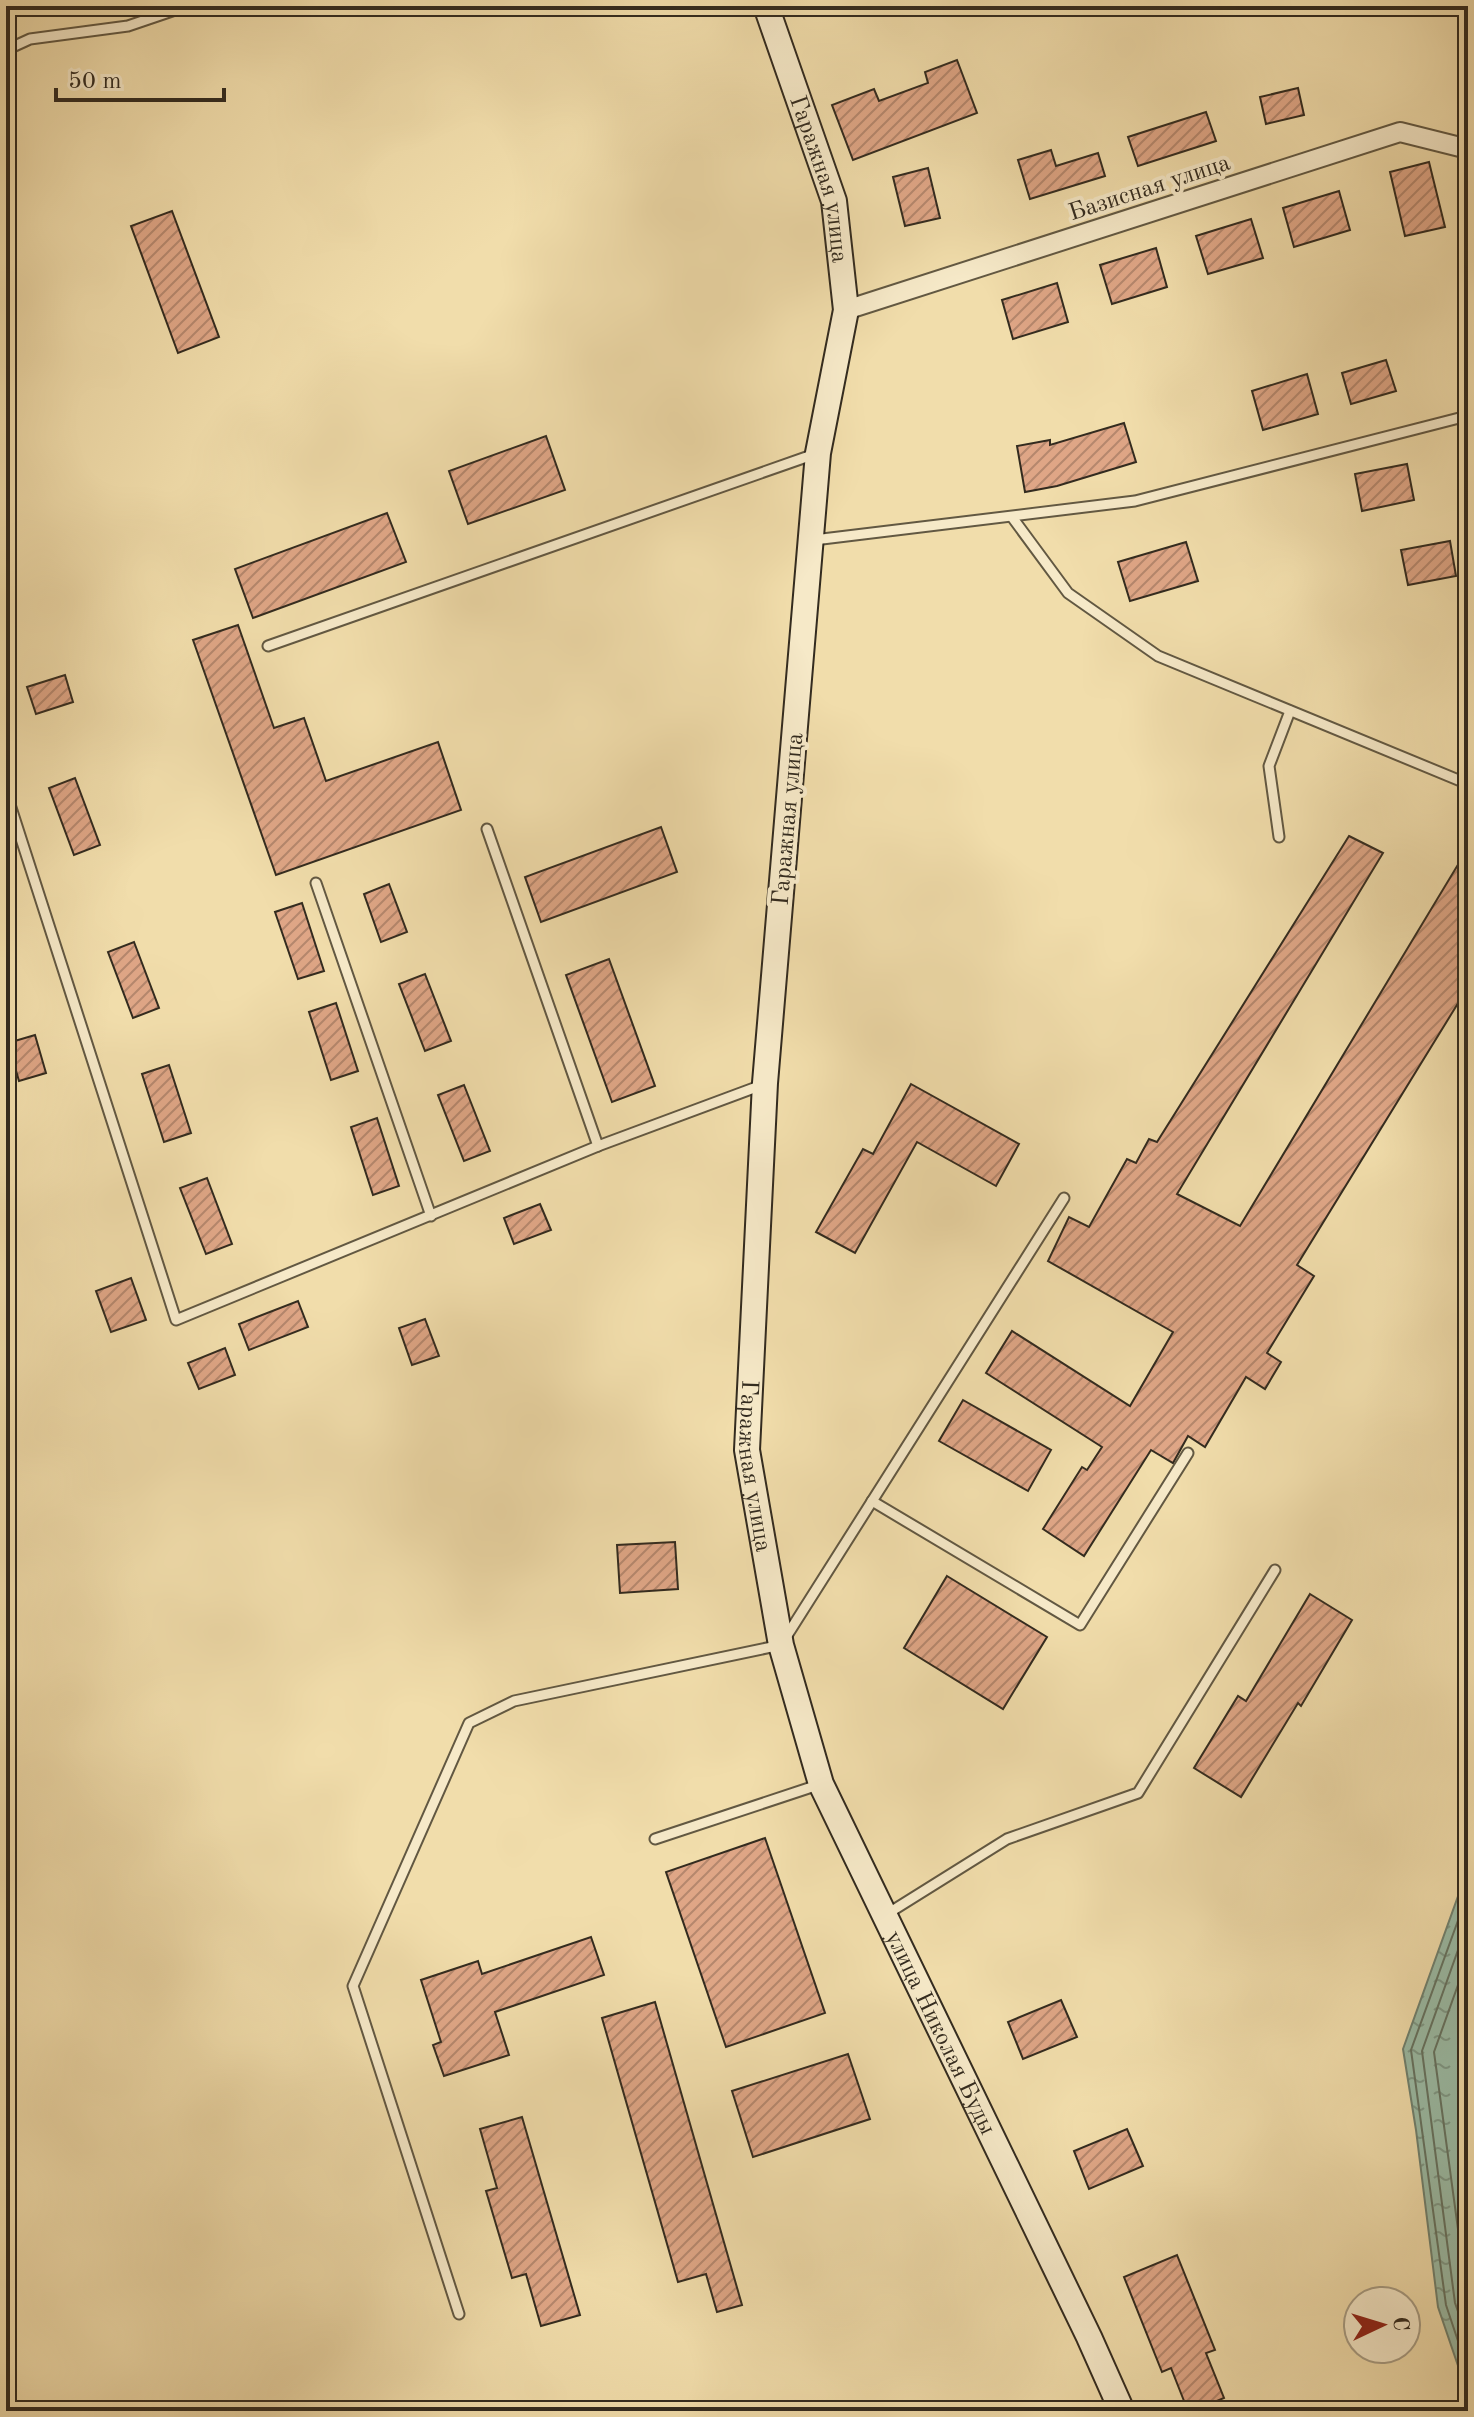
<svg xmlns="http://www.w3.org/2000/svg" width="1474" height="2417" viewBox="0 0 1474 2417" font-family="'Old Standard TT',serif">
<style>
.water{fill:url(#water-ripples);stroke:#718270;stroke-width:2}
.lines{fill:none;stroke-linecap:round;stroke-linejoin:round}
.shore{stroke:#677462;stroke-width:2}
.building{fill:url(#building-hatch);stroke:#332b1f;stroke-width:2}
.lane-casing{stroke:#625842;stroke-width:13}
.street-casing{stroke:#625842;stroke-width:22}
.secondary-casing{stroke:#332b1f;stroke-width:28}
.lane{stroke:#f6e9c8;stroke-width:9}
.street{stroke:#f6e9c8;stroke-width:18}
.secondary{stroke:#f6e9c8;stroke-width:24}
.labels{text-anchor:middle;stroke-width:8;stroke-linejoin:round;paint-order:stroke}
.street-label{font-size:24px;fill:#332b1f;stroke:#f6e9c8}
</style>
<defs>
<pattern id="water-ripples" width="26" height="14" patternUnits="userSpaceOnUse" patternTransform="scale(2)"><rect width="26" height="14" fill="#9bbca6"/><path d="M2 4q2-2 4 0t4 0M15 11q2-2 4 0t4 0" fill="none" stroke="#7f9987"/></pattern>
<pattern id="building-hatch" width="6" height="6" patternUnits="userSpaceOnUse" patternTransform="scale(2)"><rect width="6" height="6" fill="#dfa686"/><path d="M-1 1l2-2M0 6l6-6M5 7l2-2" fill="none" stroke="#b5876d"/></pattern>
</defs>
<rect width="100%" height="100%" fill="#f1ddab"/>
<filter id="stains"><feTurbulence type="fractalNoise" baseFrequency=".0025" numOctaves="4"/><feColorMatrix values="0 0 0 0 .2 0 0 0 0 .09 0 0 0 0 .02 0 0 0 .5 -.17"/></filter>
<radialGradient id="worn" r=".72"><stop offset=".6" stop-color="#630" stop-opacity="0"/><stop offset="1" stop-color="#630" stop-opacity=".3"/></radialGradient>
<path class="water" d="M1468 1884V2395L1438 2307 1416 2130 1403 2049 1461 1888Z"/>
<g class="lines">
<g class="shore">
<path d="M1468 1893 1411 2050 1446 2305 1468 2371"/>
<path d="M1468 1922 1422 2051 1455 2303 1468 2340"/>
<path d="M1468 1957 1434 2052 1468 2303"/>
</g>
</g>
<g class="building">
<path d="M957 60 977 113 853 160 832 105 874 89 879 101 928 83 925 72Z"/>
<path d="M1298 88 1304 115 1266 124 1260 97Z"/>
<path d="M1206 112 1216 141 1138 166 1128 137Z"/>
<path d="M1051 150 1056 166 1098 153 1105 176 1030 199 1018 160Z"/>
<path d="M1429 162 1445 227 1405 236 1390 172Z"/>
<path d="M928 168 940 218 905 226 893 177Z"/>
<path d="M1339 191 1350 230 1294 247 1283 208Z"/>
<path d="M172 211 219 337 178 353 131 226Z"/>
<path d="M1251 219 1263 258 1208 274 1196 236Z"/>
<path d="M1156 248 1167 287 1112 304 1100 265Z"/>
<path d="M1057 283 1068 322 1013 339 1002 300Z"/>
<path d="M1386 360 1396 391 1351 404 1342 373Z"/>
<path d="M1307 374 1318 414 1263 430 1252 391Z"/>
<path d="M1124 423 1136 462 1057 486 1025 492 1017 446 1050 440V445Z"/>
<path d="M546 436 565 490 468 524 449 471Z"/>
<path d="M1407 464 1414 500 1362 511 1355 474Z"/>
<path d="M387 513 406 562 253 618 235 569Z"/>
<path d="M1450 541 1456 576 1408 585 1401 550Z"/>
<path d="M1186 542 1198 581 1130 601 1118 562Z"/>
<path d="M238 625 274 728 304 718 326 781 438 742 461 810 276 875 193 640Z"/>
<path d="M65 675 73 702 36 714 27 687Z"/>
<path d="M75 778 100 845 74 855 49 788Z"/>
<path d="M661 827 677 872 541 922 525 877Z"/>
<path d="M1349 836 1383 853 1177 1194 1240 1226 1468 848V987L1297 1265 1314 1276 1267 1353 1281 1362 1265 1389 1246 1377 1205 1447 1188 1436 1173 1463 1151 1450 1084 1556 1043 1529 1082 1467 1087 1470 1102 1447 986 1373 1012 1331 1130 1406 1173 1332 1048 1261 1069 1217 1089 1227 1127 1159 1136 1163 1149 1139 1157 1142Z"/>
<path d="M389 884 407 932 381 942 364 894Z"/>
<path d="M302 903 324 971 298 979 275 912Z"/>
<path d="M134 942 159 1008 133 1018 108 952Z"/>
<path d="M609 959 655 1086 612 1102 566 975Z"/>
<path d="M425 974 451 1041 425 1051 399 984Z"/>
<path d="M336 1003 358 1071 331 1080 309 1012Z"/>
<path d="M35 1035 46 1073 19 1081 8 1043Z"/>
<path d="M169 1065 191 1133 164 1142 142 1074Z"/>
<path d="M911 1084 1019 1144 996 1186 917 1142 855 1253 816 1232 863 1149 873 1154Z"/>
<path d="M464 1085 490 1151 464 1161 438 1095Z"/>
<path d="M377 1118 399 1186 373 1195 351 1127Z"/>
<path d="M207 1178 232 1244 206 1254 180 1188Z"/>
<path d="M540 1204 551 1230 514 1244 504 1218Z"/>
<path d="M131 1278 146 1320 111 1332 96 1291Z"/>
<path d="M298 1301 308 1327 249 1350 239 1324Z"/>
<path d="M425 1319 439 1356 412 1365 399 1328Z"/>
<path d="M225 1348 235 1375 199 1389 188 1363Z"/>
<path d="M963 1400 1051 1450 1028 1491 939 1441Z"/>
<path d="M675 1542 678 1589 620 1593 617 1545Z"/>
<path d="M947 1576 1047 1637 1003 1709 904 1648Z"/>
<path d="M1310 1594 1352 1620 1301 1706 1298 1703 1241 1797 1194 1768 1238 1696 1246 1701Z"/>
<path d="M765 1838 825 2013 726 2047 666 1872Z"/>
<path d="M591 1937 604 1975 495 2012 509 2055 444 2076 433 2045 441 2042 421 1980 478 1961 482 1974Z"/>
<path d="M1061 2000 1077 2037 1023 2059 1008 2022Z"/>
<path d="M655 2002 742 2305 717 2312 706 2274 678 2282 602 2018Z"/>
<path d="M848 2054 870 2119 753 2157 732 2091Z"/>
<path d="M522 2117 580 2315 541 2326 526 2274 512 2278 486 2191 497 2188 480 2129Z"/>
<path d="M1127 2129 1143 2166 1089 2189 1074 2151Z"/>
<path d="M1177 2255 1215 2350 1206 2353 1224 2398 1193 2411H1188L1171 2368 1162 2372 1124 2277Z"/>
</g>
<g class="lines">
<g class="lane-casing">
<g id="lane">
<path d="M6 50 30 39 128 26 181 8"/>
<path d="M1012 517 1068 593 1158 656 1468 784"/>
<path d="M814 540 1135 501 1467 416"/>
<path d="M268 646 815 454"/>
<path d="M6 792 176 1320 598 1146 762 1085"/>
<path d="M487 829 598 1146"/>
<path d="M1279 837 1269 766 1290 711"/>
<path d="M316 883 431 1216"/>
<path d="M872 1501 1080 1625 1188 1453"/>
<path d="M655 1839 818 1785"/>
<path d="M887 1914 1007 1839 1138 1793 1275 1570"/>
<path d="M459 2314 353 1986 469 1723 514 1701 781 1645 1064 1198"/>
</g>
</g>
<g class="street-casing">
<path id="street" d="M846 310 1400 132 1468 149"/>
</g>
<g class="secondary-casing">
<g id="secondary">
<path id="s1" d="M766 6 834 201 846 310 818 453 765 1083 747 1450 781 1645 821 1784 1089 2337 1122 2411"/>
</g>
</g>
<use href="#lane" class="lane"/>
<use href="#street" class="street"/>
<use href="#secondary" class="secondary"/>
</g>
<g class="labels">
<g class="street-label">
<text dy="8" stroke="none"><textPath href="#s1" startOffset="182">Гаражная улица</textPath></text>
<text transform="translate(1149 187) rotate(-18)" y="8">Базисная улица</text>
<text transform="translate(787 819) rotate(-85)" y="8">Гаражная улица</text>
<text dy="8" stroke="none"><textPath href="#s1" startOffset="1478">Гаражная улица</textPath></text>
<text dy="8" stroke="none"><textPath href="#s1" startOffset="2080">улица Николая Буды</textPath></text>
</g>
</g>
<rect width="1474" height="2417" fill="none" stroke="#f1ddab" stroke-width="32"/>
<rect x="8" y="8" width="1458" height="2401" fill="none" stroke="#332b1f" stroke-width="4"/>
<rect x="16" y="16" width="1442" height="2385" fill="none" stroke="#332b1f" stroke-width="2"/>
<g transform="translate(1382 2325) rotate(86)"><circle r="38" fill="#f6e9c8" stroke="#a89d84" stroke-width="2"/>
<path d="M0-6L14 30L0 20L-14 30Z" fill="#8f2418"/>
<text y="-12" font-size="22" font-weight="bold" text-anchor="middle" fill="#332b1f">С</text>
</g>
<path d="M56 88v12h168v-12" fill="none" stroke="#332b1f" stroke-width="4"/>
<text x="68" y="88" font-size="24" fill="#332b1f" stroke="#f6e9c8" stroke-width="6" paint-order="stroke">50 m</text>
<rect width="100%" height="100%" filter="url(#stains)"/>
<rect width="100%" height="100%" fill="url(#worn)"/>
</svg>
